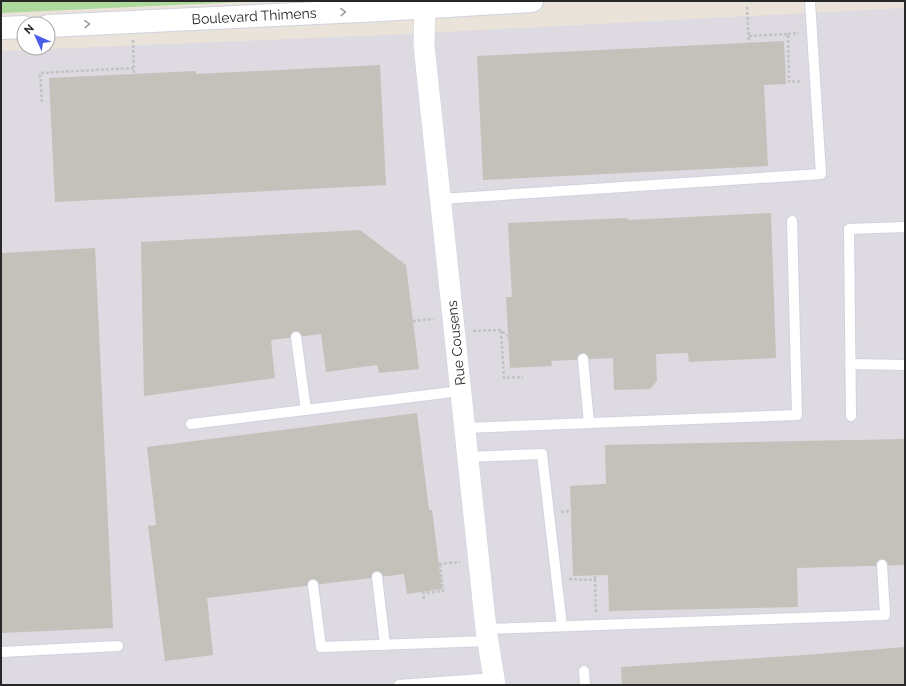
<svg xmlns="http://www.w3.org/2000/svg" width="906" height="686" viewBox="0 0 906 686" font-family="Raleway,sans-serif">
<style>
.industrial{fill:#dddae1}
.green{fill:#adda9c}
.building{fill:#c4c0ba}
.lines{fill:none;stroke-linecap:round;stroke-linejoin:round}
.lane-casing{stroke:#d0d2df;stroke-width:12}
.street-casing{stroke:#d0d2df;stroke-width:22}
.secondary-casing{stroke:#d0d2df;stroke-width:24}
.path{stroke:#c3c3c3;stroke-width:2.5;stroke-dasharray:3 2;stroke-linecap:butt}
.lane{stroke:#fff;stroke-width:10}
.street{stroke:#fff;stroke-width:21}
.secondary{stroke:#fff;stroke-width:22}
.oneway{stroke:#9e9e9e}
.labels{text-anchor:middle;stroke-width:3;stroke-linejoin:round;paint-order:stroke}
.street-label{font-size:14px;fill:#272727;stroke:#fff}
</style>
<rect width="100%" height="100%" fill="#e9e3da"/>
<path class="industrial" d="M905 8V685H1V51L387 35Z"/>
<path class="green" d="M1 1H264L1 13Z"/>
<g class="building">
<path d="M784 41 786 84 764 85 768 166 483 180 477 56Z"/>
<path d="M380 65 386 185 55 202 49 78 196 71V74Z"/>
<path d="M771 213 776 358 689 362 688 353 656 354 657 381 650 389 614 390 613 358 551 361 552 366 510 368 506 297H512L508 223 627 218 628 220Z"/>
<path d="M360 230 406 265 419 369 379 373 377 365 326 372 321 334 271 340 275 378 144 396 141 242Z"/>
<path d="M95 248 113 628 1 633V253Z"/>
<path d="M417 413 429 510H432L442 589 407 594 404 574 207 598 213 655 165 661 148 526 156 525 147 447Z"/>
<path d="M905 439V565L797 568 798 607 609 611 608 575 573 576 570 486 606 484 605 445Z"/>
<path d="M905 647V685H622L621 667 805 655Z"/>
</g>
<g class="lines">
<g class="lane-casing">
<g id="lane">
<path d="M440 199 821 174 810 1"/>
<path d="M296 337 306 410"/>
<path d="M583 359 589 423"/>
<path d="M850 364 905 365"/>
<path d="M851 416 849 229 905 227"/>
<path d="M191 424 461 391"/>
<path d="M465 428 797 415 792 221"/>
<path d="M468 457 542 454 562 626"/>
<path d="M377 577 385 645"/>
<path d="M313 585 321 647 488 641"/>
<path d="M486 629 885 615 882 565"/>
<path d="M1 652 118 646"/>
<path d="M584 671 585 685"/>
<path d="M399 685 494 678"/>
</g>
</g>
<g class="street-casing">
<path id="street" d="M425 1 424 45 486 629 495 685"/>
</g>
<g class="secondary-casing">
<g id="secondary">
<path d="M48 26 381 10 532 1"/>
<path d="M1 28 24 27"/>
</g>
</g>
<g class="path">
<path d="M747 7 749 43"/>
<path d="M788 34 799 33"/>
<path d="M749 36 788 34 789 82 802 81"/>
<path d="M133 40 134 74"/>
<path d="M42 102 40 73 134 68"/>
<path d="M413 321 434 319"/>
<path d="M473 331 500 330 508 336"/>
<path d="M501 331 504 378 523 377"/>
<path d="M561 512 571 511"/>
<path d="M439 564 460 562"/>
<path d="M595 576V580"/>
<path d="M569 579 595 580 596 612"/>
<path d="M424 599 423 593 443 591 440 564"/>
</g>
<use href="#lane" class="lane"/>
<use href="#street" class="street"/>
<use href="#secondary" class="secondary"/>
</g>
<defs><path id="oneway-chevron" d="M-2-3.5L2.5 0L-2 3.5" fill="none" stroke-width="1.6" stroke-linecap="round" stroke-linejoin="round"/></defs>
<g class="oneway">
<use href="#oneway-chevron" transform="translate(343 12) rotate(-3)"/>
<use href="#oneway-chevron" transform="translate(87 24) rotate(-3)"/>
</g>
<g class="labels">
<g class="street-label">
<text transform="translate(254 16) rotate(-3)" y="5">Boulevard Thimens</text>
<text transform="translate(456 343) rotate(-96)" y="5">Rue Cousens</text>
</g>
</g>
<rect width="906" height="686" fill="none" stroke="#272727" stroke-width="4"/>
<g transform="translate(36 36) rotate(315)"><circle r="19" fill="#ffffff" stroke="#a9a9a9"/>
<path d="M0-3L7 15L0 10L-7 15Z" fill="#4a5ce6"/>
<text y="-6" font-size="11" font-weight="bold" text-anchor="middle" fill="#272727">N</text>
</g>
</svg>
